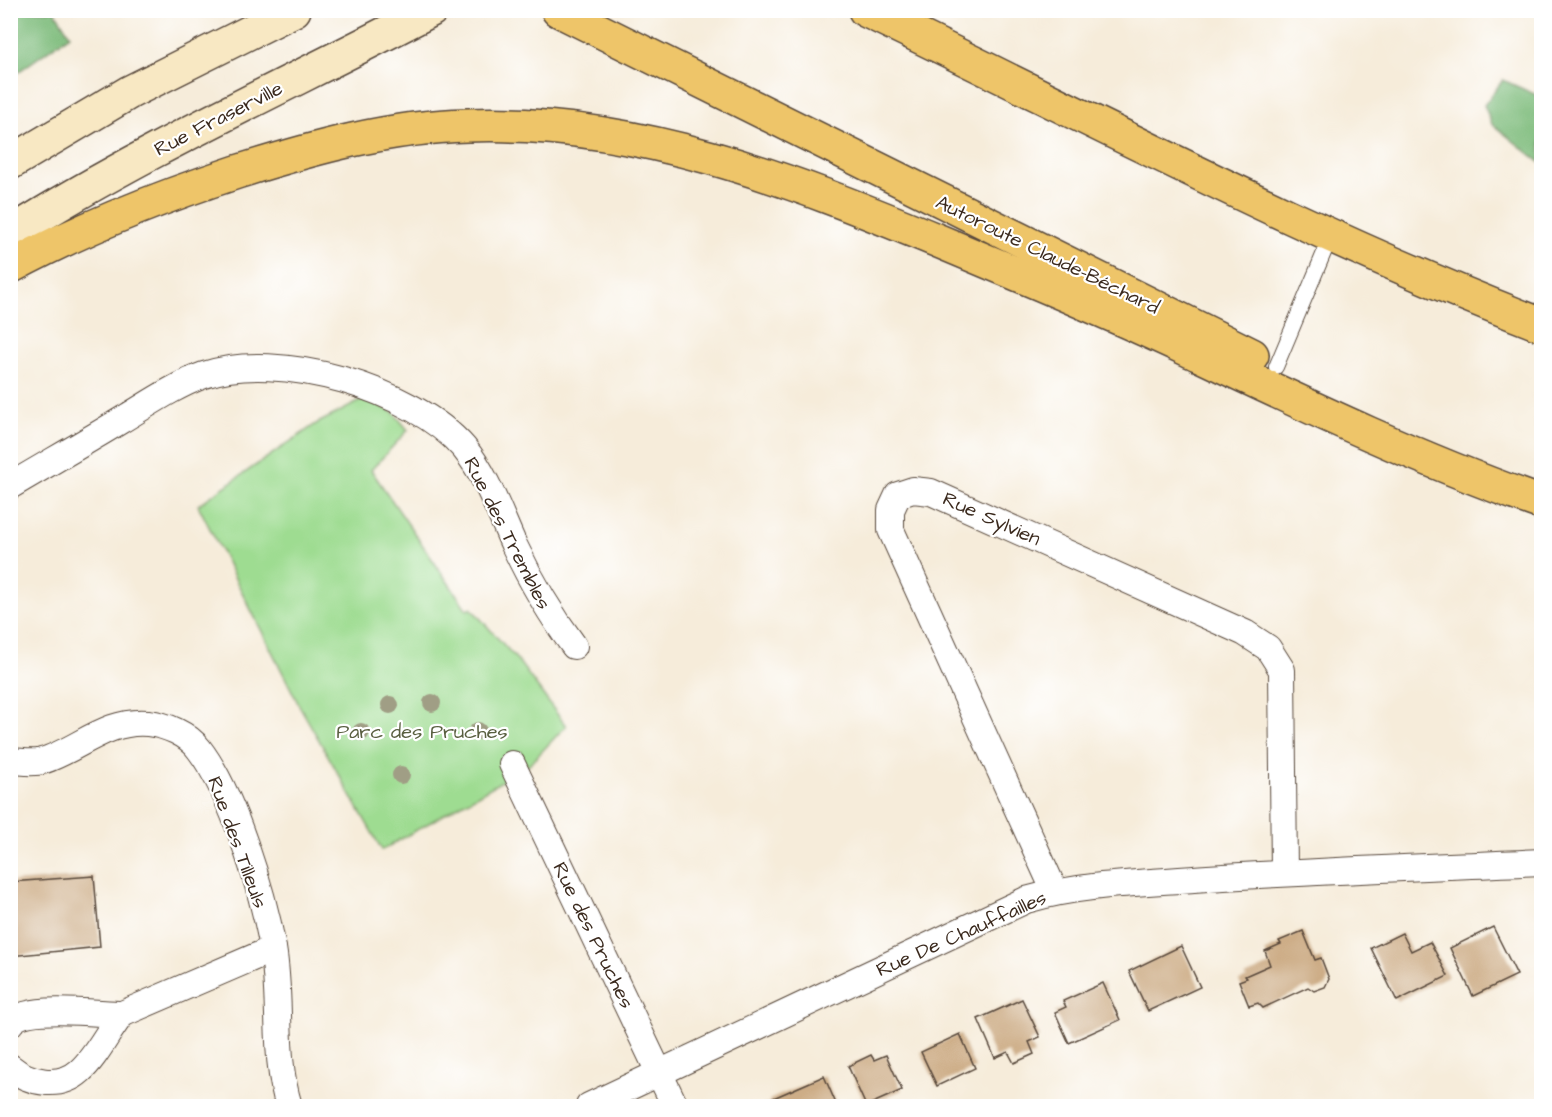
<svg xmlns="http://www.w3.org/2000/svg" width="1552" height="1117" viewBox="0 0 1552 1117" font-family="'Architects Daughter',sans-serif">
<style>
.green{fill:#9edc91;stroke:#6c8358;stroke-width:1.5}
.forest{fill:#7ebc7b;stroke:#5c734c;stroke-width:1.5}
.building{fill:#cdad87}
.lines{fill:none;stroke-linecap:round;stroke-linejoin:round}
.service-casing{stroke:#57473a;stroke-width:16}
.minor-casing{stroke:#57473a;stroke-width:28}
.secondary-casing{stroke:#57473a;stroke-width:36}
.motorway-casing{stroke:#57473a;stroke-width:36}
.service{stroke:#fff;stroke-width:14}
.minor{stroke:#fff;stroke-width:26}
.secondary{stroke:#f8e8c3;stroke-width:33}
.motorway{stroke:#eec569;stroke-width:33}
.tree{fill:#a09e85}
.labels{text-anchor:middle;stroke-width:4.5;stroke-linejoin:round;paint-order:stroke}
.street-label{font-size:20px;fill:#3b2a1e;stroke:#fff}
.park-label{font-size:20px;fill:#595f40;stroke:#fff}
</style>
<rect width="100%" height="100%" fill="#fff"/>
<filter id="ink" filterUnits="userSpaceOnUse"><feTurbulence type="fractalNoise" baseFrequency=".0167" numOctaves="2"/><feDisplacementMap in="SourceGraphic" scale="12" xChannelSelector="R" yChannelSelector="G"/><feConvolveMatrix kernelMatrix="1 2 1 2 8 2 1 2 1" color-interpolation-filters="sRGB"/></filter>
<filter id="wash" filterUnits="userSpaceOnUse"><feTurbulence type="fractalNoise" baseFrequency=".008" numOctaves="4" result="noise"/><feDisplacementMap in="SourceGraphic" scale="24" xChannelSelector="R" yChannelSelector="G"/><feGaussianBlur stdDeviation="1.35" result="paint"/><feColorMatrix in="noise" values="0 0 0 0 0 0 0 0 0 0 0 0 0 0 0 0 0 1.4 0 .05"/><feComposite in="paint" operator="in"/></filter>
<g filter="url(#wash)">
<rect width="100%" height="100%" fill="#f6ecda"/>
<path class="green" d="M366 398 394 413 408 430 371 470 467 610 471 608 519 662 566 726 528 766 382 850 299 705 198 505 316 424Z"/>
<g class="forest">
<path d="M11 10 55 11 70 35 11 77Z"/>
<path d="M1503 80 1541 97V163L1492 124 1484 105Z"/>
</g>
<g id="blocks">
<g class="building">
<path d="M94 876 100 947 10 956V882Z"/>
<path d="M1493 927 1517 975 1473 996 1450 948Z"/>
<path d="M1303 931 1315 960 1321 958 1329 979 1325 987 1314 991 1308 987 1263 1008 1258 1003 1249 1006 1239 981 1247 978 1245 976 1270 965 1265 951 1281 944 1279 941Z"/>
<path d="M1402 933 1411 951 1430 942 1448 976 1397 1001 1371 948Z"/>
<path d="M1181 946 1200 987 1148 1011 1129 971Z"/>
<path d="M1103 983 1120 1020 1069 1043 1055 1012 1066 1007 1063 1001Z"/>
<path d="M1022 999 1040 1037 1029 1042 1034 1054 1014 1063 1008 1052 995 1058 978 1019Z"/>
<path d="M960 1034 975 1068 937 1086 921 1052Z"/>
<path d="M871 1055 874 1060 886 1055 902 1090 866 1106 848 1066Z"/>
<path d="M824 1076 837 1106H762L770 1103 769 1100Z"/>
</g>
</g>
</g>
<g filter="url(#ink)">
<use href="#blocks" fill-opacity="0" stroke="#57473a" stroke-width="1.5"/>
<g class="lines">
<g class="service-casing">
<path id="service" d="M1276 367 1331 236"/>
</g>
<g class="minor-casing">
<g id="minor">
<path d="M10 486C47 464 84 443 120 421 147 405 174 386 204 375 278 349 413 389 464 448 487 476 499 512 514 545 531 581 550 614 574 646"/>
<path d="M10 761C20 761 33 764 42 761 78 750 107 719 148 723 166 725 188 734 199 749 233 793 263 893 273 948 282 1000 273 1056 289 1106"/>
<path d="M512 764 675 1106"/>
<path d="M1055 892 891 530V510L898 495 913 490 931 492 1245 633 1268 648 1282 670 1284 873"/>
<path d="M122 1014 273 949"/>
<path d="M10 1024C23 1003 98 1014 122 1014 108 1031 97 1056 80 1071 60 1089 29 1083 10 1067"/>
<path d="M589 1106 1026 900C1085 883 1147 883 1208 878 1319 871 1430 867 1542 862"/>
</g>
</g>
<g class="secondary-casing">
<g id="secondary">
<path d="M10 163 130 92 294 10"/>
<path d="M10 234C145 149 290 84 431 10"/>
</g>
</g>
<g class="motorway-casing">
<g id="motorway">
<path d="M558 10 1252 355"/>
<path d="M865 10C1090 118 1309 235 1542 325"/>
<path d="M10 267C84 227 158 198 237 172 313 148 388 127 468 125 636 119 789 179 941 242 1024 277 1107 311 1189 350 1305 405 1420 460 1542 503"/>
</g>
</g>
<use href="#service" class="service"/>
<use href="#minor" class="minor"/>
<use href="#secondary" class="secondary"/>
<use href="#motorway" class="motorway"/>
</g>
<g class="tree">
<circle cx="432" cy="703" r="9"/>
<circle cx="390" cy="705" r="9"/>
<circle cx="478" cy="731" r="9"/>
<circle cx="361" cy="732" r="9"/>
<circle cx="401" cy="775" r="9"/>
</g>
</g>
<g class="labels">
<g class="street-label">
<text transform="translate(218 118) rotate(-27)" y="7">Rue Fraserville</text>
<text transform="translate(1048 254) rotate(26)" y="7">Autoroute Claude-Béchard</text>
<text transform="translate(992 518) rotate(24)" y="7">Rue Sylvien</text>
<text transform="translate(508 533) rotate(63)" y="7">Rue des Trembles</text>
<text transform="translate(238 842) rotate(70)" y="7">Rue des Tilleuls</text>
<text transform="translate(961 933) rotate(-24)" y="7">Rue De Chauffailles</text>
<text transform="translate(594 935) rotate(64)" y="7">Rue des Pruches</text>
</g>
<g class="park-label">
<text x="422" y="738">Parc des Pruches</text>
</g>
</g>
<rect width="1552" height="1117" fill="none" stroke="#fff" stroke-width="36"/>
</svg>
